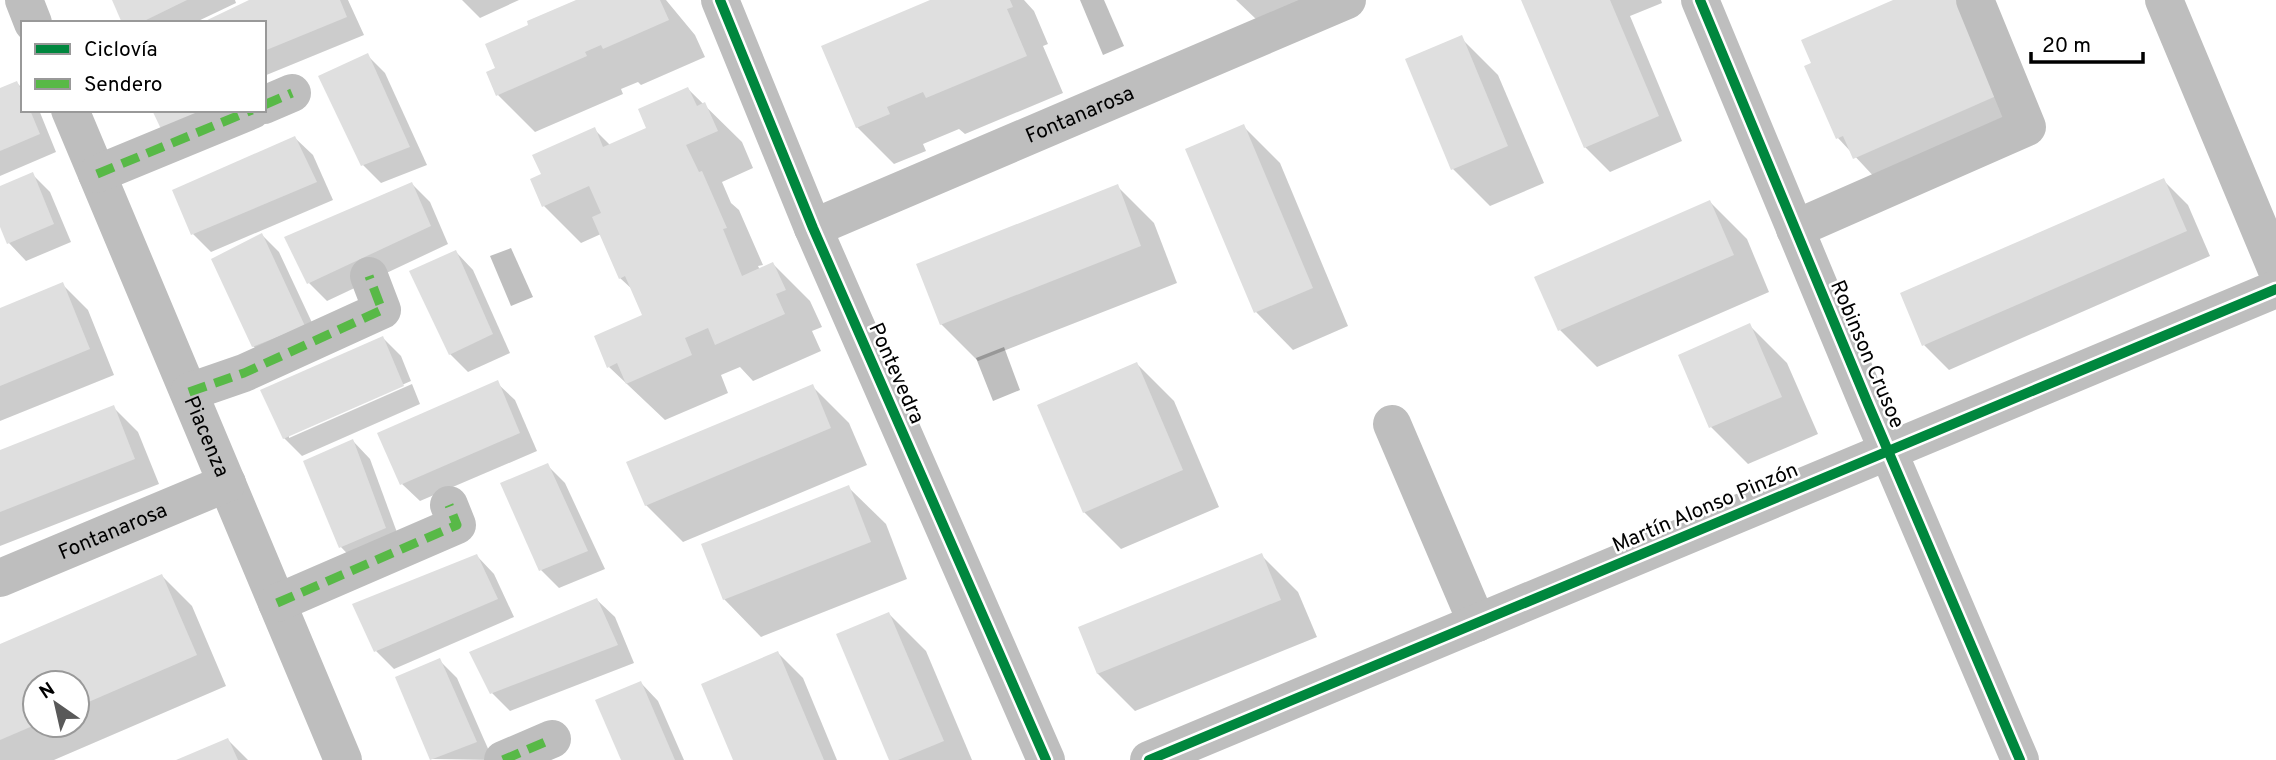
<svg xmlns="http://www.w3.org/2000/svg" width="2276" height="760" viewBox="0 0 2276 760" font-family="Overpass,sans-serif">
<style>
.water{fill:#bfbfbf}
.shadow{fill:#0003;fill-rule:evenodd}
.building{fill:#dfdfdf}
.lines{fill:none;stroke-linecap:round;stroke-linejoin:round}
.minor{stroke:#bebebe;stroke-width:38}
.quiet{stroke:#58b947;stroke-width:9;stroke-dasharray:18 9;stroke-linecap:butt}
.cycleway-casing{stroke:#fff;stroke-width:15}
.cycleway{stroke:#00873e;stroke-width:10}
.labels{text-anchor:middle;stroke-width:5;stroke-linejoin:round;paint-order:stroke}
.street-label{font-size:21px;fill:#000;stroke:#fff}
</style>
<rect width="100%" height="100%" fill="#fff"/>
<g class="water">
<path d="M1080 0H1104L1124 46 1103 55Z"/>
<path d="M511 248 533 297 511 306 490 256Z"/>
<path d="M1004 347 1020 390 993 401 976 358Z"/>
</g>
<g class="shadow">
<path d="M114 0H235L236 3 194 23H124Z"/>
<path d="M253 0H348L364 35 264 76V23Z"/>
<path d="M462 0H519L480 18Z"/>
<path d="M580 0H666L695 35 705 57 641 85 638 82 621 89 623 94 535 132 498 95 488 73 498 68 530 26Z"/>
<path d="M935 0H1024L1034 11 1048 44 1043 46 1063 93 965 134 959 129 923 144 926 151 894 164 857 127Z"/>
<path d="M1236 0H1308L1257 20Z"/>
<path d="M1525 0H1661L1662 3 1630 16 1682 141 1610 172 1585 147Z"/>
<path d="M1897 0 2031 112 1891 195 1838 138Z"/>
<path d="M1461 38 1498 75 1544 183 1490 206 1453 169Z"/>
<path d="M367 55 385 73 427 165 381 183 363 165Z"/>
<path d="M17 83 23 89V110H39L56 152 0 176V90Z"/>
<path d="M688 89 742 142 753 168 722 182 731 203 739 210 763 265 758 266 760 270 773 264 810 301 822 327 812 331 821 351 753 381 740 367 721 375 728 393 665 420 609 367 644 316 634 291 620 278 601 234 581 243 544 206 543 175 594 129 610 145 648 128Z"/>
<path d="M1243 126 1280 163 1348 326 1293 350 1256 312 1188 150Z"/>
<path d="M295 138 313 155 333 200 211 252 193 234Z"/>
<path d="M32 174 50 192 71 242 26 261 9 243 0 222V188Z"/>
<path d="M2163 180 2188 205 2210 256 1949 370 1924 345Z"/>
<path d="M412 184 430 202 448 244 327 301 309 283Z"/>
<path d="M1117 186 1154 223 1177 283 978 361 941 324Z"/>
<path d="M1710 202 1747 239 1769 292 1597 367 1560 330Z"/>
<path d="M262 235 279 252 322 344 271 363 253 346Z"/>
<path d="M456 252 473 270 510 353 468 372 450 354Z"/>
<path d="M62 284 88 310 114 375 0 421V310Z"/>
<path d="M1750 326 1787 363 1818 434 1748 464 1711 427Z"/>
<path d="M383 338 401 356 411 381 289 434V438L412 384 420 404 302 456 284 438Z"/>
<path d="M1137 364 1174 401 1219 507 1121 549 1084 512Z"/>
<path d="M497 383 515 400 537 451 420 501 402 484Z"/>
<path d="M812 386 849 423 867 465 683 542 646 505Z"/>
<path d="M113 407 138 432 159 484 0 546V452Z"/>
<path d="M353 441 370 459 402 546 358 565 341 547 305 462Z"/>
<path d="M547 465 565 483 605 569 559 588 541 570Z"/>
<path d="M848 487 886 524 907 579 761 637 724 599Z"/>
<path d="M1261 555 1298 592 1317 637 1135 711 1098 674 1080 628Z"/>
<path d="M477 556 494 574 514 617 394 669 376 651Z"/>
<path d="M162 576 192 606 226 686 54 760H0V646ZM35 683H77V725H35Z"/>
<path d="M597 600 615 617 634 663 510 711 492 693Z"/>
<path d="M889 614 926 651 972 760H891Z"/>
<path d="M778 653 803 678 837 760H735Z"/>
<path d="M439 660 457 678 493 760 431 759Z"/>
<path d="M641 683 658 701 684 760H623Z"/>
<path d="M228 740 248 760H181Z"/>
</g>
<g class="building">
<path d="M112 0H187L140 23H122Z"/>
<path d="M249 0H340L347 17 264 51V23H201Z"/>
<path d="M576 0H660L669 20 603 49 601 45 585 52 587 56 496 96 486 72 495 68 485 44 528 25 527 21Z"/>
<path d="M930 0H1010L1013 7 1007 9 1027 56 926 98 923 92 887 107 890 114 856 128 821 46Z"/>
<path d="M1521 0H1610L1659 116 1584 148Z"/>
<path d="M1893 0H1963L2003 93 1853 159 1843 136 1836 139 1804 66 1811 63 1801 40Z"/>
<path d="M1462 35 1508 146 1451 170 1405 59Z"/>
<path d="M368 53 410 147 361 166 318 76Z"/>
<path d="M17 81 23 94V110H30L40 134 0 151V88Z"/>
<path d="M688 87 697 106 705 102 718 131 686 145 699 172 702 171 727 228 723 229 742 276 773 262 786 290 776 294 785 314 715 345 708 328 685 338 692 355 626 384 617 363 607 368 594 336 642 315 625 276 619 279 592 217 601 213 589 186 542 207 530 179 541 174 532 155 595 127 603 147 646 128 638 109Z"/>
<path d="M152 110H209L161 129Z"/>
<path d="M1244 124 1313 288 1254 313 1185 149Z"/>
<path d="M295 136 317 182 191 235 172 190Z"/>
<path d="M33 172 54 224 7 244 0 227V186Z"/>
<path d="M2164 178 2187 231 1922 346 1900 293Z"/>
<path d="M412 182 431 226 307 284 284 237Z"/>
<path d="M1118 184 1141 246 940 325 916 264Z"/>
<path d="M1710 200 1734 255 1558 331 1534 277Z"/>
<path d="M262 233 305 326 252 347 211 259Z"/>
<path d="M456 250 493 334 449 355 409 271Z"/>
<path d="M63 282 90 349 0 386V308Z"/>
<path d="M1750 323 1782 397 1709 428 1678 355Z"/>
<path d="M383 336 404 386 283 439 260 390Z"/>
<path d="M1137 362 1183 470 1083 513 1037 405Z"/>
<path d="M498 380 520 433 400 485 377 433Z"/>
<path d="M813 384 831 428 645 506 626 462Z"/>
<path d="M114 405 135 459 0 512V450Z"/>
<path d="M353 439 386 528 339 548 303 461Z"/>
<path d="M548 463 588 551 539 571 500 483Z"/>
<path d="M849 485 871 542 723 600 701 544Z"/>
<path d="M1262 553 1281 600 1097 674 1078 627Z"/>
<path d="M477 554 498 599 374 652 352 604Z"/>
<path d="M162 574 197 655 77 707V683H35V725L0 740V644Z"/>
<path d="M597 598 618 645 490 694 469 652Z"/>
<path d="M889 612 944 741 898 760H889L836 634Z"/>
<path d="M778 651 824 760H733L701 684Z"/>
<path d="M440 658 477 742 430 760 395 677Z"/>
<path d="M641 681 675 760H621L595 700Z"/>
<path d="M228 738 238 760H176Z"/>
</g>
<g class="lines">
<g class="minor">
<path d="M24 0 33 23"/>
<path d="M720 0 813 228 1046 760"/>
<path d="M1700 0 1868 404 2020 760"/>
<path d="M2164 0 2276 268"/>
<path d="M264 105 292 93"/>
<path id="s1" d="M70 110 343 760"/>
<path d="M97 174 252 110"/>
<path id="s2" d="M813 228 1347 0"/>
<path d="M1795 229 2027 127 1975 0"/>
<path d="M189 392 244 373 382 310 369 276"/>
<path d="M1392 424 1477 623"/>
<path id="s3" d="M0 578 227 483"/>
<path d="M277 603 457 525 449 505"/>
<path d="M503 760 552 739"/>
<path d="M1149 760 2276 289"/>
</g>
<g class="quiet">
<path d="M264 105 292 93"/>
<path d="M97 174 252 110"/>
<path d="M189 392 244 373 382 310 369 276"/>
<path d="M277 603 457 525 449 505"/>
<path d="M503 760 552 739"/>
</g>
<g class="cycleway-casing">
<g id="cycleway">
<path d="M720 0 813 228 1046 760"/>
<path d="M1700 0 1868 404 2020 760"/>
<path d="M1149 760 2276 289"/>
</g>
</g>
<use href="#cycleway" class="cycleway"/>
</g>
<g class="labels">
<g class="street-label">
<text dy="7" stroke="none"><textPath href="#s2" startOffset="290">Fontanarosa</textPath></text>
<text transform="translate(1868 354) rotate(67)" y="7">Robinson Crusoe</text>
<text transform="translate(897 373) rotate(66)" y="7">Pontevedra</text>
<text dy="7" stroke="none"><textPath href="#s1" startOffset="354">Piacenza</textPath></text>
<text transform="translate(1705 507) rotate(-23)" y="7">Martín Alonso Pinzón</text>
<text dy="7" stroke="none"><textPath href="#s3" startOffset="122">Fontanarosa</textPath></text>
</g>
</g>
<rect x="21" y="21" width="245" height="91" fill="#ffffff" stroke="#999999" stroke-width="2"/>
<rect x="35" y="44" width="35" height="10" fill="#00873e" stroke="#999999" stroke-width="2"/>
<text x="84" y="56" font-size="21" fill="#000000">Ciclovía</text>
<rect x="35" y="79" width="35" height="10" fill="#58b947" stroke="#999999" stroke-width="2"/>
<text x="84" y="91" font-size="21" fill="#000000">Sendero</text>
<g transform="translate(56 704) rotate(326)"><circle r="33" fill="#ffffff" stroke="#999999" stroke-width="2"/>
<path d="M0-5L12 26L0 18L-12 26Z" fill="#595959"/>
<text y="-10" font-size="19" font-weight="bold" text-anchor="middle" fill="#000000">N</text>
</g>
<path d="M2031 52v10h112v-10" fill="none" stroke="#000000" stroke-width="3.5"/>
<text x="2042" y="52" font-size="21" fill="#000000" stroke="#ffffff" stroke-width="5" paint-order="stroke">20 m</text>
</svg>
